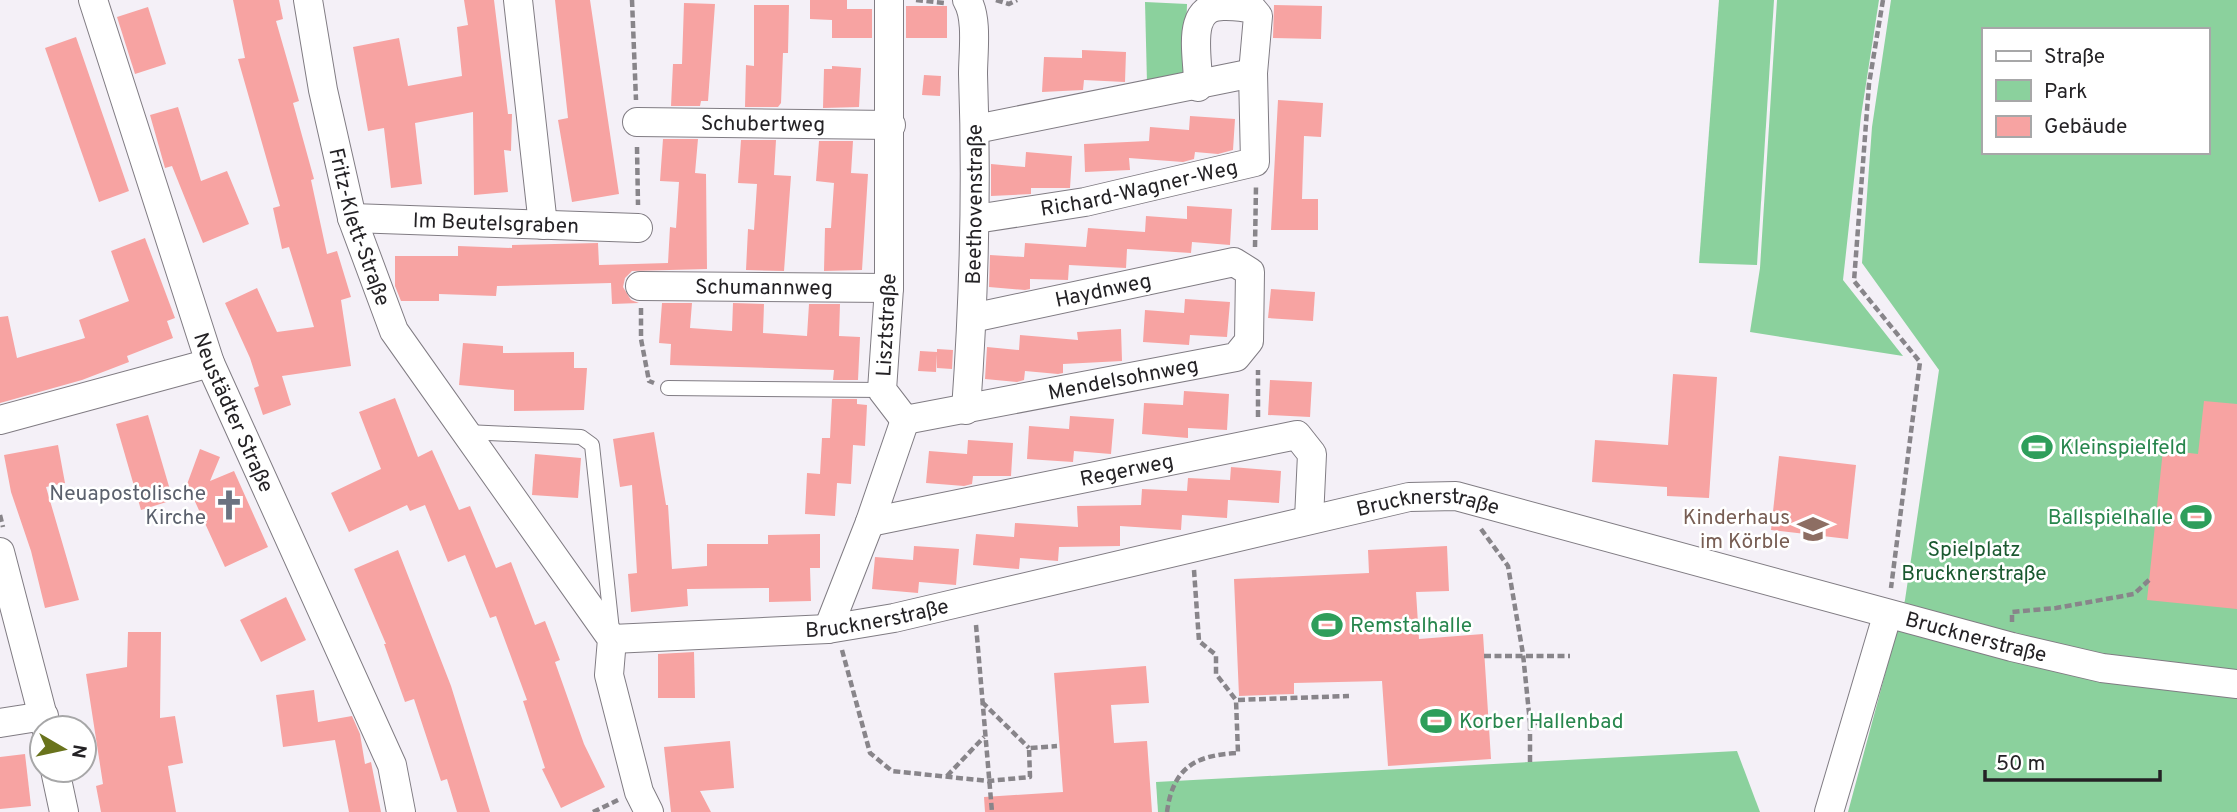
<svg xmlns="http://www.w3.org/2000/svg" width="2237" height="812" viewBox="0 0 2237 812" font-family="Overpass,sans-serif">
<style>
.green{fill:#8bd19d;fill-rule:evenodd}
.building{fill:#f7a3a2}
.lines{fill:none;stroke-linecap:round;stroke-linejoin:round}
.lane-casing{stroke:#807c83;stroke-width:16}
.street-casing{stroke:#807c83;stroke-width:30}
.path{stroke:#88858a;stroke-width:4.5;stroke-dasharray:7 3.5;stroke-linecap:butt}
.lane{stroke:#fff;stroke-width:14}
.street{stroke:#fff;stroke-width:28}
.labels{text-anchor:middle;stroke-width:5;stroke-linejoin:round;paint-order:stroke}
.street-label{font-size:21px;fill:#242225;stroke:#fff}
.leisure-label{font-size:21px;fill:#27864d;stroke:#fff;text-anchor:start}
.worship-label{font-size:21px;fill:#5b616d;stroke:#fff;text-anchor:end}
.education-label{font-size:21px;fill:#785e54;stroke:#fff;text-anchor:end}
.park-label{font-size:21px;fill:#1a5930;stroke:#fff}
</style>
<rect width="100%" height="100%" fill="#f4f0f7"/>
<g class="green">
<path d="M1719 0H1774L1757 265 1699 263Z"/>
<path d="M1777 0H1879L1861 116 1843 280 1903 356 1750 332 1760 268Z"/>
<path d="M1891 0H2237V812H1848L1905 600 1939 370 1862 263 1872 127ZM1983 30H2207V152H1983Z"/>
<path d="M1145 2 1187 4 1185 74 1147 83Z"/>
<path d="M1737 751 1760 812H1158L1156 782Z"/>
</g>
<g class="building">
<path d="M233 0H279L283 19 276 21 299 101 293 103 314 179 311 180 327 254 337 251 351 297 341 300 351 366 282 376 291 405 263 415 254 388 259 386 250 358 225 303 257 288 277 332 314 327 289 247 282 249 273 208 280 206 238 59 245 58Z"/>
<path d="M464 0H494L508 114H512L511 151 504 150 508 192 474 195 473 112 415 123 422 184 391 188 384 128 368 131 353 47 399 38 408 86 462 76 457 27 468 25Z"/>
<path d="M555 0H590L619 194 572 202 558 120 568 118Z"/>
<path d="M810 0H847V9H872V38H832V20L810 19Z"/>
<path d="M684 3 715 4 708 101H701L700 106H671L673 64H682Z"/>
<path d="M754 5H789L788 53H783L781 103 778 107H745L746 65 754 66Z"/>
<path d="M1274 5 1322 6 1321 39 1273 38Z"/>
<rect x="906" y="6" width="41" height="32"/>
<path d="M148 7 166 64 135 74 117 17Z"/>
<path d="M76 37 129 191 99 202 45 48Z"/>
<path d="M1082 50 1126 52 1125 82 1084 80 1083 90 1042 92 1044 57 1082 58Z"/>
<path d="M832 66 861 68 859 107 823 108 824 69H832Z"/>
<path d="M924 75 941 76 940 96 922 95Z"/>
<path d="M1278 100 1323 103 1321 137 1304 136 1302 199H1318V230H1271Z"/>
<path d="M178 107 201 181 227 171 249 224 203 243 172 166 165 168 150 115Z"/>
<path d="M1190 116 1235 119 1233 150 1218 154 1195 152 1194 159 1183 162 1129 158 1130 170 1085 172 1084 144 1149 141 1150 127 1189 130Z"/>
<path d="M663 139H698L695 173 706 174 707 269 632 271 625 278 623 287 631 300 639 303 612 304 611 283 497 286 496 296 439 294V301H401L395 286V256H458V246L512 248V245L598 243 599 265 668 263 670 227 676 228 679 182 660 181Z"/>
<path d="M741 140H776L774 175 791 176 784 271 746 270 748 229 754 230 757 184 738 183Z"/>
<path d="M819 141H853L851 173 868 174 862 270 824 271 825 228H831L834 183 816 181Z"/>
<path d="M1026 152 1072 156 1070 188H1031V194L991 196V164L1025 167Z"/>
<path d="M1187 206 1232 209 1230 245 1192 242 1191 253 1127 249 1126 268 1069 265 1068 280 1030 279V289L1025 290 989 287 990 255 1024 257 1025 243 1086 247 1088 228 1145 232 1146 216 1187 219Z"/>
<path d="M145 238 175 318 167 321 173 338 127 356 129 362 82 380 0 403V317L8 316 17 358 85 338 79 320 129 301 111 251Z"/>
<path d="M1271 289 1315 292 1313 321 1268 318Z"/>
<path d="M1185 299 1230 302 1227 337 1190 335 1189 345 1143 342 1145 310 1184 313Z"/>
<path d="M662 303H692L690 328 732 331 733 303 764 304 763 333 807 336 809 304H840L839 336 860 337 858 380H833L834 370 670 365 671 344 659 343Z"/>
<path d="M1121 329 1122 361 1063 364V373L1058 374 1025 371 1024 380 1017 382 985 379 987 347 1019 350 1020 335 1078 340 1077 332Z"/>
<path d="M463 343 503 346V353L574 352V368H587L584 410 514 411V390L459 385Z"/>
<path d="M937 349 953 350 952 369 937 368V354L936 372 918 371 920 351 937 352Z"/>
<path d="M1673 374 1717 377 1709 498 1667 496V487L1592 482 1595 440 1668 445Z"/>
<path d="M1270 380 1312 382 1310 417 1268 415Z"/>
<path d="M1184 391 1229 394 1227 430 1188 428V438L1142 434 1144 403 1183 405Z"/>
<path d="M395 398 418 457 432 450 459 510 470 506 496 568 511 562 535 625 545 621 560 660 555 662 584 744 605 787 561 808 542 769 545 768 523 701 527 700 496 616 490 618 465 555 448 562 425 505 410 511 407 505 349 532 331 493 381 469 359 412Z"/>
<path d="M832 399H857V404L867 405 865 446 853 445 851 484 837 483 835 516 805 514 807 473 820 474 822 438H830Z"/>
<path d="M2204 401 2237 404V609L2147 600 2163 450 2198 454Z"/>
<path d="M148 415 173 500 141 510 116 424Z"/>
<path d="M1070 416 1114 419 1111 454 1074 451 1073 462 1027 459 1029 426 1069 429Z"/>
<path d="M654 432 666 505H668L672 569 707 566V544H768V535L820 534V568H810L811 601 769 602V588L687 589 688 606 631 612 628 574 637 573 632 485 620 487 613 439Z"/>
<path d="M968 440 1013 443 1011 476H973L972 484 964 486 926 483 929 451 967 454Z"/>
<path d="M58 445 65 483 46 487 79 600 45 608 31 551 11 492 4 455Z"/>
<path d="M200 449 220 457 210 481 234 471 268 547 225 567 192 495 182 498Z"/>
<path d="M535 454 581 458 578 498 532 495Z"/>
<path d="M1779 456 1856 465 1848 539 1771 530Z"/>
<path d="M1231 467 1281 471 1279 503 1228 500 1227 518 1182 515 1181 530 1120 526V546L1059 547 1058 561 1020 558 1019 569 973 565 976 534 1014 537 1015 523 1078 527 1077 506 1141 505 1142 489 1187 491 1188 478 1230 480Z"/>
<path d="M914 546 959 549 956 585 919 582 918 593 872 589 875 557 913 560Z"/>
<path d="M1447 546 1449 591 1416 592 1419 639 1483 634 1491 759 1388 766 1382 681 1294 683V694L1239 696 1234 579 1369 573 1368 550Z"/>
<path d="M398 550 451 686 490 812H457L447 779 441 781 414 699 405 702 384 644H386L354 569Z"/>
<path d="M286 597 306 640 261 662 240 620Z"/>
<path d="M128 632H161L160 718 175 716 183 763 168 766 176 812H101L96 786 103 784 86 674 127 667Z"/>
<path d="M694 652 695 698H658V654Z"/>
<path d="M1146 666 1149 703 1111 705 1114 743 1147 741 1152 812H985L984 797 1063 792 1054 673Z"/>
<path d="M314 690 318 722 352 716 360 734 365 764 371 762 381 812H349L335 740 283 747 276 695Z"/>
<path d="M730 741 734 788 700 791 711 812H671L664 747Z"/>
<path d="M25 754 31 806 0 809V757Z"/>
</g>
<g class="lines">
<g class="lane-casing">
<g id="lane">
<path d="M668 388 882 390"/>
<path d="M466 432 581 437 592 445 612 630"/>
</g>
</g>
<g class="street-casing">
<g id="street">
<path id="s1" d="M93 0 210 363 392 765 401 812"/>
<path id="s2" d="M308 0 323 90 352 218 394 331 612 639 609 675 639 792 649 812"/>
<path d="M518 0 543 225"/>
<path d="M889 0V288L882 390 905 420"/>
<path id="s3" d="M637 122 891 125"/>
<path d="M976 129 1253 73"/>
<path id="s4" d="M352 218 638 228"/>
<path id="s5" d="M976 219 1085 202 1255 162 1253 73 1258 16 1253 10C1244 6 1236 6 1226 6 1183 4 1199 57 1198 87"/>
<path id="s6" d="M640 286 889 288"/>
<path id="s7" d="M966 410C974 298 977 186 973 74 973 53 978 18 967 0"/>
<path d="M0 420 210 363"/>
<path id="s8" d="M905 420 1236 357 1249 341 1250 272 1234 262 972 318"/>
<path id="s9" d="M870 522 1297 435 1312 454 1309 519"/>
<path d="M0 552 46 728"/>
<path d="M828 629 870 522 905 420"/>
<path id="s10" d="M612 639 828 629 894 618 1409 497 1456 496 2012 647 2102 668 2237 684"/>
<path d="M0 723 44 716"/>
<path d="M55 770 64 812"/>
<path d="M1829 812 1887 616"/>
</g>
</g>
<g class="path">
<path d="M632 0 636 100"/>
<path d="M916 0 944 3"/>
<path d="M996 0 1009 4 1017 0"/>
<path d="M1883 0 1869 84 1854 281 1920 362 1891 588"/>
<path d="M637 147 638 205"/>
<path d="M1255 247 1256 186"/>
<path d="M641 308V339L649 381 654 383"/>
<path d="M1258 417V370"/>
<path d="M0 515 3 527"/>
<path d="M1481 529 1508 566 1523 654 1530 723H1552"/>
<path d="M1194 570 1199 641 1216 655V674L1236 700 1349 696"/>
<path d="M2012 622V612L2056 608 2134 594 2149 580"/>
<path d="M976 625 992 812"/>
<path d="M842 650 870 753 892 771 988 781 1030 777 1029 748 1057 746"/>
<path d="M1484 656H1570"/>
<path d="M982 702 1029 748"/>
<path d="M1530 762V723"/>
<path d="M947 776 984 737"/>
<path d="M593 812 618 800"/>
<path d="M1167 812C1173 767 1196 755 1238 753L1236 700"/>
</g>
<use href="#lane" class="lane"/>
<use href="#street" class="street"/>
</g>
<defs>
<g id="stadium-bare" transform="scale(2.415)"><path d="M0-5a6.5 5 0 1 0 0 10a6.5 5 0 1 0 0-10ZM-3.5-1.8h7v3.6h-7Z" fill="#2e9e5b" stroke="#fff" stroke-width="2.5" paint-order="stroke"/></g>
<g id="church-bare" transform="scale(2.415)"><path d="M-1.2-6h2.4v3.5h3.3v2.4h-3.3V6h-2.4V-.1h-3.3v-2.4h3.3Z" fill="#6b7280" stroke="#fff" stroke-width="2.5" paint-order="stroke"/></g>
<g id="school-bare" transform="scale(2.415)"><path d="M0-5L7-2L0 1L-7-2ZM-4 1L0 2.5L4 1V4Q0 6-4 4Z" fill="#8d6e63" stroke="#fff" stroke-width="2.5" paint-order="stroke"/></g>
</defs>
<g fill-rule="evenodd">
<use href="#stadium-bare" x="2037" y="447"/>
<use href="#church-bare" x="229" y="505"/>
<use href="#stadium-bare" x="2196" y="517"/>
<use href="#school-bare" x="1813" y="529"/>
<use href="#stadium-bare" x="1327" y="625"/>
<use href="#stadium-bare" x="1436" y="721"/>
</g>
<g class="labels">
<g class="street-label">
<text dy="7" stroke="none"><textPath href="#s3" startOffset="126">Schubertweg</textPath></text>
<text dy="7" stroke="none"><textPath href="#s5" startOffset="166">Richard-Wagner-Weg</textPath></text>
<text dy="7" stroke="none"><textPath href="#s7" startOffset="206">Beethovenstraße</textPath></text>
<text dy="7" stroke="none"><textPath href="#s4" startOffset="144">Im Beutelsgraben</textPath></text>
<text dy="7" stroke="none"><textPath href="#s2" startOffset="233">Fritz-Klett-Straße</textPath></text>
<text dy="7" stroke="none"><textPath href="#s6" startOffset="124">Schumannweg</textPath></text>
<text transform="translate(1103 290) rotate(-12)" y="7">Haydnweg</text>
<text transform="translate(886 325) rotate(-87)" y="7">Lisztstraße</text>
<text dy="7" stroke="none"><textPath href="#s8" startOffset="222">Mendelsohnweg</textPath></text>
<text dy="7" stroke="none"><textPath href="#s1" startOffset="436">Neustädter Straße</textPath></text>
<text dy="7" stroke="none"><textPath href="#s9" startOffset="262">Regerweg</textPath></text>
<text dy="7" stroke="none"><textPath href="#s10" startOffset="831">Brucknerstraße</textPath></text>
<text dy="7" stroke="none"><textPath href="#s10" startOffset="266">Brucknerstraße</textPath></text>
<text dy="7" stroke="none"><textPath href="#s10" startOffset="1398">Brucknerstraße</textPath></text>
</g>
<g class="leisure-label">
<text x="2060" y="454">Kleinspielfeld</text>
<text x="2173" y="524" text-anchor="end">Ballspielhalle</text>
<text x="1350" y="632">Remstalhalle</text>
<text x="1459" y="728">Korber Hallenbad</text>
</g>
<g class="worship-label">
<text x="206" y="500">Neuapostolische<tspan x="206" dy="24">Kirche</tspan></text>
</g>
<g class="education-label">
<text x="1790" y="524">Kinderhaus<tspan x="1790" dy="24">im Körble</tspan></text>
</g>
<g class="park-label">
<text x="1974" y="556">Spielplatz<tspan x="1974" dy="24">Brucknerstraße</tspan></text>
</g>
</g>
<rect x="1982" y="28" width="228" height="126" fill="#ffffff" stroke="#a7a7a8" stroke-width="2"/>
<rect x="1996" y="51" width="35" height="10" fill="#ffffff" stroke="#a7a7a8" stroke-width="2"/>
<text x="2044" y="63" font-size="21" fill="#242225">Straße</text>
<rect x="1996" y="80" width="35" height="21" fill="#8bd19d" stroke="#a7a7a8" stroke-width="2"/>
<text x="2044" y="98" font-size="21" fill="#242225">Park</text>
<rect x="1996" y="116" width="35" height="21" fill="#f7a3a2" stroke="#a7a7a8" stroke-width="2"/>
<text x="2044" y="133" font-size="21" fill="#242225">Gebäude</text>
<g transform="translate(63 749) rotate(99)"><circle r="33" fill="#ffffff" stroke="#a7a7a8" stroke-width="2"/>
<path d="M0-5L12 26L0 18L-12 26Z" fill="#69731c"/>
<text y="-10" font-size="19" font-weight="bold" text-anchor="middle" fill="#242225">N</text>
</g>
<path d="M1985 770v10h175v-10" fill="none" stroke="#242225" stroke-width="3.5"/>
<text x="1996" y="770" font-size="21" fill="#242225" stroke="#ffffff" stroke-width="5" paint-order="stroke">50 m</text>
</svg>
